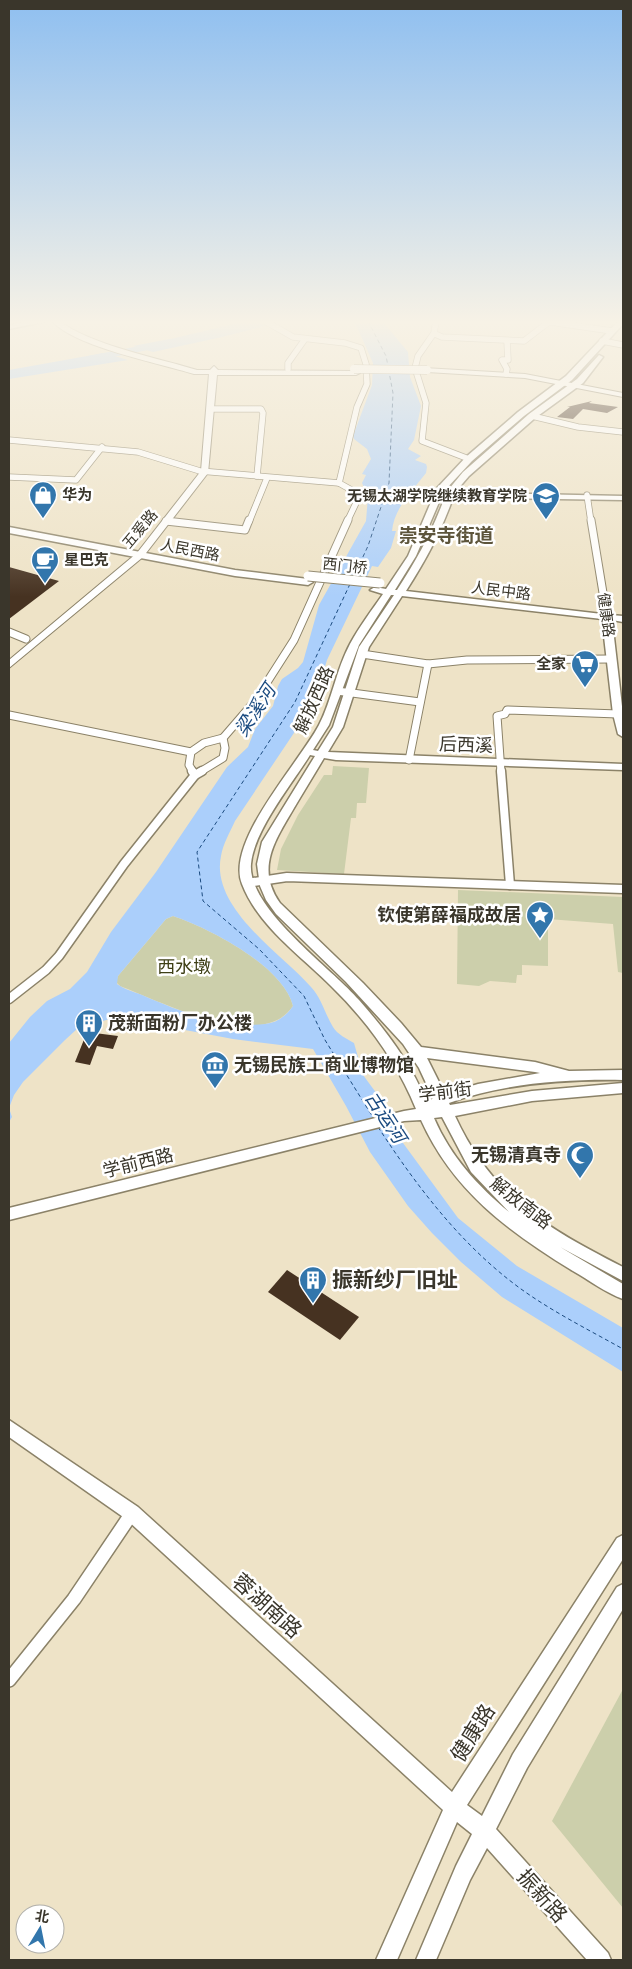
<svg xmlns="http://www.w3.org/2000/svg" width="632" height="1969" viewBox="0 0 632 1969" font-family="'PT Sans','Noto Sans SC',sans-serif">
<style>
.green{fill:#cccfab}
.water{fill:#abcffb;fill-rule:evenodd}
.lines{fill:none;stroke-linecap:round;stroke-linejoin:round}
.river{fill:#abcffb;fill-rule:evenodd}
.ferry{stroke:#1b4b80;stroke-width:1;stroke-dasharray:4 3;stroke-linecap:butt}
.building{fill:#463221}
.street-far3-casing{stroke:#8b8268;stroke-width:7}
.street-far2-casing{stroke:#8b8268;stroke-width:9}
.street-far1-casing{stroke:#8b8268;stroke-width:11}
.street-casing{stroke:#8b8268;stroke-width:16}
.secondary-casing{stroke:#8b8268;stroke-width:3}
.primary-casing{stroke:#8b8268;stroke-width:2}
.street-far3{stroke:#fff;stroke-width:5.5}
.street-far2{stroke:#fff;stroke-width:7}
.street-far1{stroke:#fff;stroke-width:8}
.street{stroke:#fff;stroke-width:13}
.secondary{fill:#fff;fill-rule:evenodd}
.primary{fill:#fff;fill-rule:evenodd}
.secondary-bridge-casing{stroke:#8b8268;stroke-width:11;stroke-linecap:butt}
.primary-bridge-casing{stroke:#8b8268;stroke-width:9;stroke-linecap:butt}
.secondary-bridge{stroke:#fff;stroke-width:9}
.primary-bridge{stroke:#fff;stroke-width:8}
.labels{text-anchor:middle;stroke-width:5;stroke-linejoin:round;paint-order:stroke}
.far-poi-label{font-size:15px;font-weight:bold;fill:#3a362b;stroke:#fff;text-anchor:start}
.far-street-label{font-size:15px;fill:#3a362b;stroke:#fff}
.street-label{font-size:18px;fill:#3a362b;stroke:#fff}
.poi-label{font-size:18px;font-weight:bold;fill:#3a362b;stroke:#fff;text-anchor:end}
.park-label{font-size:18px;fill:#3e3f16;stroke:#fff}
.far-district-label{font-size:19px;font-weight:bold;fill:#5d553c;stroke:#fff}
.water-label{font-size:19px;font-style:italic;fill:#1b4b80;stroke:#fff}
.near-poi-label{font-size:21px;font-weight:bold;fill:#3a362b;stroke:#fff;text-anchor:start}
.near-street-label{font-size:21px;fill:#3a362b;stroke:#fff}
</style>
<rect width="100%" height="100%" fill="#eee3c7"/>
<g class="green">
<path d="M333 766 369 768 366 803H357L356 818H351L344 874 277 870 281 849 298 815 324 775H332Z"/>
<path d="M458 890 623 897V973L618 972 613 924 548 919V966L522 965V975H517L516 983 490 981 479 986 457 984Z"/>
<path d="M173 916C209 928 283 966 293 1006 261 1054 160 1001 120 986L116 982 118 976 166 919Z"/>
<path d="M623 1689V1908L552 1821Z"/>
</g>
<g class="water">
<path d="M246 321H284L222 337 153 352 133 346 175 338Z"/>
<path d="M352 321H382L408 352 410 377 421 406 414 440 408 449 421 456 415 460 426 464 427 467 426 473C413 490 394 508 392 531H396L391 548 378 567 372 566 327 660 314 703 235 821C230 832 223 844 221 856 210 908 282 954 311 987 322 999 325 1014 333 1027 337 1034 347 1039 354 1043L363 1075 380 1098 403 1143 458 1218 517 1266 623 1328V1372L502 1297 461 1262 432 1233 408 1206 370 1152 346 1106 313 1049 233 1039 116 1017 77 1029 65 1040 23 1082 14 1095 9 1108 12 1117 9 1122V1043L30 1017 47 1001 70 989 87 972 111 932 156 872 227 767 248 747 255 729 273 706 278 686 282 679 298 668 303 662 319 605 366 521 368 496 362 483 366 475 362 474 371 459 367 449 354 439 353 436 372 385 373 363 357 327ZM173 916C209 928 283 966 293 1006 286 1016 277 1023 265 1024 223 1029 179 1011 142 995 134 992 124 989 117 984L118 976 166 919Z"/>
<path d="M104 353 128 360 9 379V370Z"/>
</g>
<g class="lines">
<path class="river" d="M165 341 170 344 168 346 88 362 83 359 88 356Z"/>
<g class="ferry">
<path d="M368 321 386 356 388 366"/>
<path d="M354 576 368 546 389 483 393 393 389 372"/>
<path d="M350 584 295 702 197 852 203 901 259 949 304 996 325 1040 374 1119"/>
<path d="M378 1127C418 1188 462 1246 521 1289 553 1312 589 1330 623 1349"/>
</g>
</g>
<g class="building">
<path d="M592 401 589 403 618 407 607 413 583 409 573 419 557 417 570 407H567Z"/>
<path d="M9 567 59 581 9 619Z"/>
<path d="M87 1032 118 1036 113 1049 97 1046 90 1065 75 1062Z"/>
<path d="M287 1270 359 1317 340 1340 268 1292Z"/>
</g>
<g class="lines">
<g class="street-far3-casing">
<g id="street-far3">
<path d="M265 321 293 337 345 343 361 348 366 364 367 384 357 407 339 483 355 492 356 503 347 522"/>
<path d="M436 321 434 333 418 356 415 368 426 403 422 441 469 459"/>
<path d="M550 322 612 331"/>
<path d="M435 334 442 337 524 341 550 321"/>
<path d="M602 341 623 345"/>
<path d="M288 369V363L305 339"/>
<path d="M506 374 507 369 502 360H508L507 341"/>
<path d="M211 409H261L263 413 257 476"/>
<path d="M532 416 578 427 623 432"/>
<path d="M9 440 138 452 200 471 339 483"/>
<path d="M9 477 76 480 102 447"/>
<path d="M587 495 591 522"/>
<path d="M166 521 171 522"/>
<path d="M249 522 267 478"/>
</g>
</g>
<g class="street-far2-casing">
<g id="street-far2">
<path d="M591 520 606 611"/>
<path d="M166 521 245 530 249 520"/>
<path d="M9 632 26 639"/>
<path d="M362 654 428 664 467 660 612 659"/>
<path d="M337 691 420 702"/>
<path d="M9 715 191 752"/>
<path d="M409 760 428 664"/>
<path d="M193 772 189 765 191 752 204 743 223 738"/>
<path d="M200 772 223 758 225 748 223 738 255 701 294 640 348 520"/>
<path d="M501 772 497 716 505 714 507 710 618 714"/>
</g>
</g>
<g class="street-far1-casing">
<g id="street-far1">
<path d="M192 771 195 775"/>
<path d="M501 771 510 885"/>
<path d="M247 883 287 877 623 889"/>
<path d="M9 999 46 970 59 956 124 864 195 775 202 771"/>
</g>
</g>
<g class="street-casing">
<path id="street" d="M9 1680 74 1599 132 1513"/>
</g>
<g class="secondary-casing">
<g id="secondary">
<path d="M33 321H48L9 329V325Z"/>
<path d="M618 321H623V324L572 380 524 416 472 461 446 489H449L463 472 529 414 577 379 599 355 603 357 583 383 535 418 469 476 457 490 489 493 623 496V500L489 498 454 495C441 532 427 558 406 591L602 614 603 609H609L611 615 623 616V622L612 620 623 715V737L618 734 613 714 602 619 402 596 369 647 343 727 328 752 623 764V770L336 760 324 758C314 775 304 791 294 808 276 839 255 868 280 903L363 983 401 1023 421 1047 535 1062 569 1071 623 1070V1080C565 1079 504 1083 449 1103L450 1105 532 1091 623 1083V1093L532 1101 455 1116C492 1197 547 1228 623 1267V1281L560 1247 623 1284V1299C606 1293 589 1280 573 1271 508 1231 453 1191 421 1120L404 1121 9 1220V1208L404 1111 416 1109C397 1062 367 1021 331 986 300 955 258 926 242 884 225 842 299 763 319 725 332 700 336 670 350 644 359 627 372 610 383 594L370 590 375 587 386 589 408 556 437 488 466 457 518 412 566 376ZM443 493 446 494C432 532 419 556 397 590H395L416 556ZM391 595H394L359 647 333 727 318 751 313 750 329 725 359 645ZM310 755 315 756 262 842 257 864 260 886 266 900 276 914 346 982 403 1044 419 1068 433 1098 427 1103C411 1063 387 1032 359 1000 330 967 247 908 251 864 254 830 292 784 310 755ZM427 1058 535 1072 540 1073 478 1084 445 1094ZM442 1117 471 1172 509 1212C477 1185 451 1157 434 1118Z"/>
<path d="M9 527 235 570 308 579 313 582 308 585 235 576 9 533Z"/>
<path d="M9 1420 138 1507 452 1792 617 1538 623 1535V1559L467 1805 482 1816 513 1754 617 1587 623 1584V1609L527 1768 496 1829 608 1953 611 1960H587L487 1848 470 1880 436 1960H416L456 1866 472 1834 457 1822 397 1960H376L443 1810 126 1519 9 1437Z"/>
</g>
</g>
<g class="primary-casing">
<g id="primary">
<path d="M52 321H60C87 344 162 359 197 370H210L214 366 218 370 356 371 360 373 356 375H217L208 473 143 557 9 668V660L137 553 201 471 209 374H194C159 363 75 347 52 321Z"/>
<path d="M424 368 525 374 623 393V397L525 378 427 372 423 370Z"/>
</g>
</g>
<use href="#street-far3" class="street-far3"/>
<use href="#street-far2" class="street-far2"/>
<use href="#street-far1" class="street-far1"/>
<use href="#street" class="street"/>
<use href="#secondary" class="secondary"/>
<use href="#primary" class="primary"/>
<g class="secondary-bridge-casing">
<path id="secondary-bridge" d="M308 576 380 583"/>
</g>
<g class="primary-bridge-casing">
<path id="primary-bridge" d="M354 369 427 370"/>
</g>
<use href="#secondary-bridge" class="secondary-bridge"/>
<use href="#primary-bridge" class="primary-bridge"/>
</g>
<linearGradient id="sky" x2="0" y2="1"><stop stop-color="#8fbff0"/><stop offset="0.54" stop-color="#f7f2e6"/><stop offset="1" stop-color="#f7f2e6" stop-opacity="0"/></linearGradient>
<rect width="632" height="597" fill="url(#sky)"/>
<defs>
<g id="shop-pin" transform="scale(1.4375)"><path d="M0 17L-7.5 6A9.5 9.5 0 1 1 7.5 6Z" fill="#3276ac" stroke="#fff"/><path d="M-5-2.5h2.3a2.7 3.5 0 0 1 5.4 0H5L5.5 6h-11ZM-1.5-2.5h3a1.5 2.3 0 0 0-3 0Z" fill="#fff"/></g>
<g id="university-pin" transform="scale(1.4375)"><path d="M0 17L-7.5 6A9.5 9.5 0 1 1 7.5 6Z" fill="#3276ac" stroke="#fff"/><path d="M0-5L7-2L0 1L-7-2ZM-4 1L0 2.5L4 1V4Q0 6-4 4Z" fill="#fff"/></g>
<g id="cafe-pin" transform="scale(1.4375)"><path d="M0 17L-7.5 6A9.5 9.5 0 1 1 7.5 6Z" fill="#3276ac" stroke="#fff"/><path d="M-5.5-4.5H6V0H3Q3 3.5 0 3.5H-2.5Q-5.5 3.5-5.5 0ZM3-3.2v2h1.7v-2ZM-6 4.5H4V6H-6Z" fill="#fff"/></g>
<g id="supermarket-pin" transform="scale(1.4375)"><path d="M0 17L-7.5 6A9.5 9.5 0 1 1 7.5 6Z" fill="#3276ac" stroke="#fff"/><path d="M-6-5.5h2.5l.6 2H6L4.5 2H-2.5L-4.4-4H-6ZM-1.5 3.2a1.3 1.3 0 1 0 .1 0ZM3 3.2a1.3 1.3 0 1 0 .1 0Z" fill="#fff"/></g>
<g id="sight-pin" transform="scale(1.4375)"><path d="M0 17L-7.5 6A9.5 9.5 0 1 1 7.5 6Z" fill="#3276ac" stroke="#fff"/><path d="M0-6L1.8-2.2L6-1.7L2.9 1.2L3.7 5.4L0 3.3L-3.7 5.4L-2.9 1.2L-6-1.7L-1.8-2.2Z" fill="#fff"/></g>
<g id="building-pin" transform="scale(1.4375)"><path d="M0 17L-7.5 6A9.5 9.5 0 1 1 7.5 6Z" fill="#3276ac" stroke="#fff"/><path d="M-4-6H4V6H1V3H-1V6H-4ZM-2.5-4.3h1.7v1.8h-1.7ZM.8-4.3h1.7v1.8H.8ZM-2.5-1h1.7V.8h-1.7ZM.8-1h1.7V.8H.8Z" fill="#fff"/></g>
<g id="museum-pin" transform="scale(1.4375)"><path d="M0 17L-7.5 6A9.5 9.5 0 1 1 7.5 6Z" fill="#3276ac" stroke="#fff"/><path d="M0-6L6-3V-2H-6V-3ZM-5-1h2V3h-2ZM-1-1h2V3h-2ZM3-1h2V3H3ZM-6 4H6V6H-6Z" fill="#fff"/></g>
<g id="mosque-pin" transform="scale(1.4375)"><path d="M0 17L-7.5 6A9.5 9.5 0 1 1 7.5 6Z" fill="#3276ac" stroke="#fff"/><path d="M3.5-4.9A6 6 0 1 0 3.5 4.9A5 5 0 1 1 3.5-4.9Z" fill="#fff"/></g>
</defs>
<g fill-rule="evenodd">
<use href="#shop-pin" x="43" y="495"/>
<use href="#university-pin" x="546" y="496"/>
<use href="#cafe-pin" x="45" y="560"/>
<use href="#supermarket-pin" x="585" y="664"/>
<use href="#sight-pin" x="540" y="915"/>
<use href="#building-pin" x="89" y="1023"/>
<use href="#museum-pin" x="215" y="1065"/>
<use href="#mosque-pin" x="580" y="1155"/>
<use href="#building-pin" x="313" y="1280"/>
</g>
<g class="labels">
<g class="far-poi-label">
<text x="62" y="500">华为</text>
<text x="527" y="501" text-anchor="end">无锡太湖学院继续教育学院</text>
<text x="64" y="565">星巴克</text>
<text x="566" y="669" text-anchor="end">全家</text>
</g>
<g class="far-street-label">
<text transform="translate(140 529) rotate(-50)" y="5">五爱路</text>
<text transform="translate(190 550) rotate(11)" y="5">人民西路</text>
<text transform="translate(345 566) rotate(6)" y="5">西门桥</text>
<text transform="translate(501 591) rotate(7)" y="5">人民中路</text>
<text transform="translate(606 615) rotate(82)" y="5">健康路</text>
</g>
<g class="street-label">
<text transform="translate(314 700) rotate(-66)" y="6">解放西路</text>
<text transform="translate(466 745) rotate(2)" y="6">后西溪</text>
<text transform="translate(445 1092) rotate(-7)" y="6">学前街</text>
<text transform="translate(138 1163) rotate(-14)" y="6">学前西路</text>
<text transform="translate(521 1203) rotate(38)" y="6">解放南路</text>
</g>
<g class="poi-label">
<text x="521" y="921">钦使第薛福成故居</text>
<text x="108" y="1029" text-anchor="start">茂新面粉厂办公楼</text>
<text x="234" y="1071" text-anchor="start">无锡民族工商业博物馆</text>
<text x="561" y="1161">无锡清真寺</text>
</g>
<g class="park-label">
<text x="184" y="973">西水墩</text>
</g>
<g class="far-district-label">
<text x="446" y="542">崇安寺街道</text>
</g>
<g class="water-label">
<text transform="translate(255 710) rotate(-57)" y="7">梁溪河</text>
<text transform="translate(386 1117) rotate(57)" y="7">古运河</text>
</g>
<g class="near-poi-label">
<text x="332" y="1287">振新纱厂旧址</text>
</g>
<g class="near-street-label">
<text transform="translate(267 1606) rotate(42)" y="7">蓉湖南路</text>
<text transform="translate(473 1733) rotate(-58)" y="7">健康路</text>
<text transform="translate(542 1896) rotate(48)" y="7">振新路</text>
</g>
</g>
<rect width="632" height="1969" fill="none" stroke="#3a362b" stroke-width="20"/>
<g transform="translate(40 1929) rotate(10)"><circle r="24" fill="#ffffff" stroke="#b0afaa"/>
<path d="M0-4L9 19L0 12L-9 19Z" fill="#3276ac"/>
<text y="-8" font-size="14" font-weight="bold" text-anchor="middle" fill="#3a362b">北</text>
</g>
</svg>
